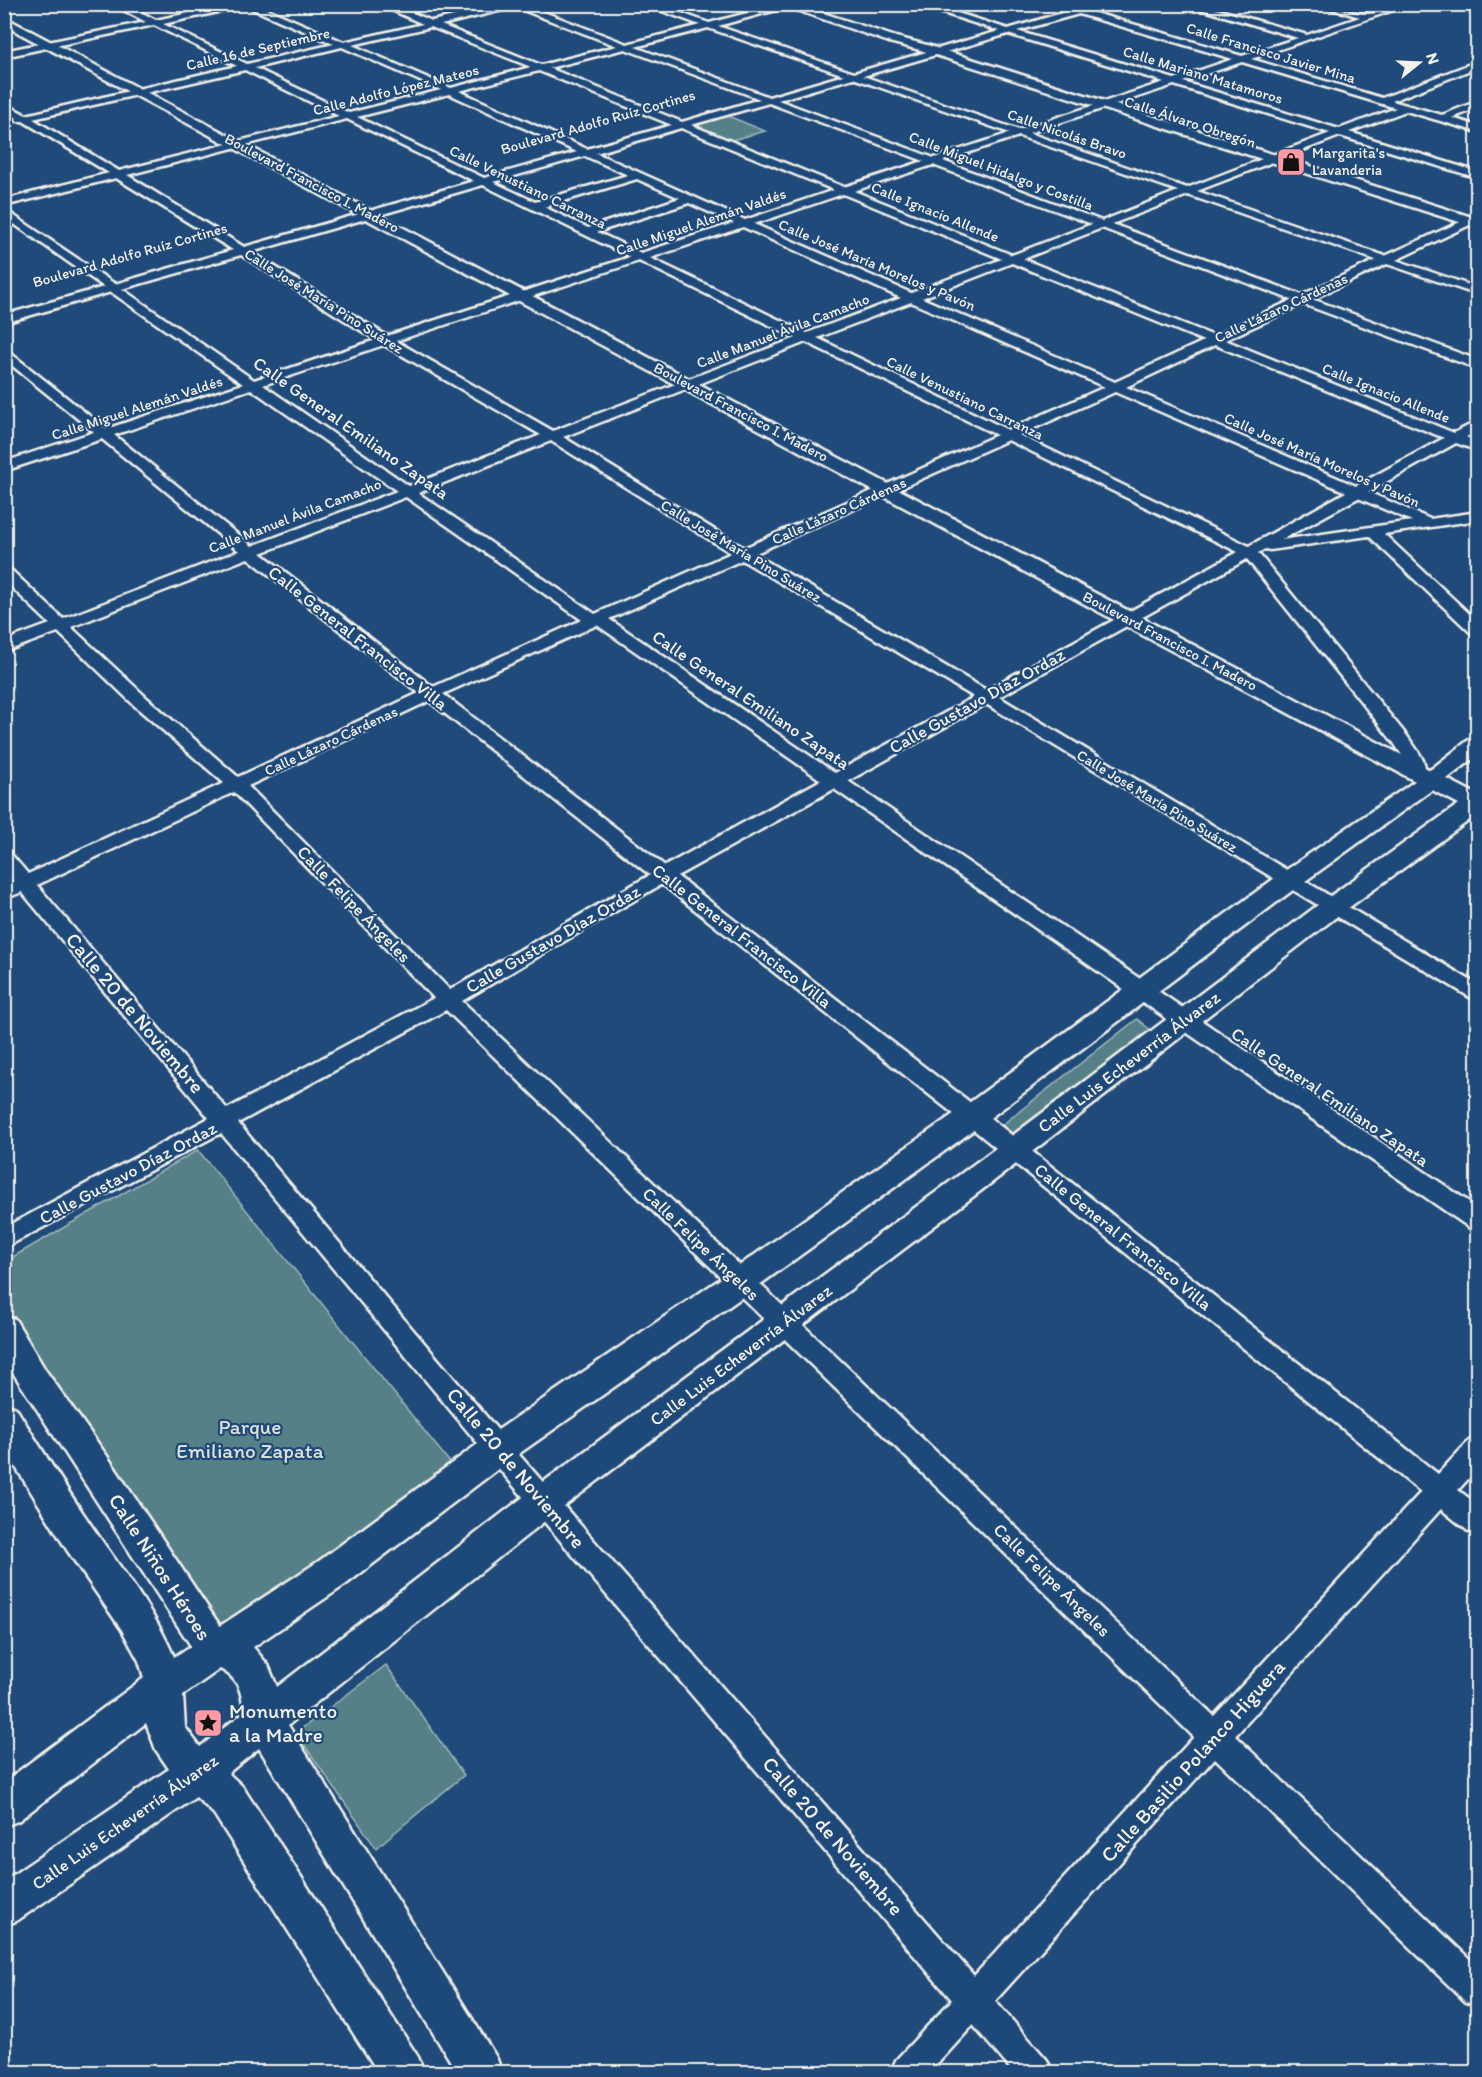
<svg xmlns="http://www.w3.org/2000/svg" width="1482" height="2077" viewBox="0 0 1482 2077" font-family="Itim,sans-serif">
<style>
.green{fill:#548088;stroke:#a4b8b8;stroke-width:1.5}
.lines{fill:none;stroke-linecap:round;stroke-linejoin:round}
.minor-casing{stroke:#f4f1e8;stroke-width:5}
.tertiary-casing{stroke:#f4f1e8;stroke-width:5}
.minor{fill:#1f4a7a;fill-rule:evenodd}
.tertiary{fill:#1f4a7a;fill-rule:evenodd}
.labels{text-anchor:middle;stroke-width:4.5;stroke-linejoin:round;paint-order:stroke}
.far-street-label{font-size:15px;fill:#f4f1e8;stroke:#1f4a7a}
.far-poi-label{font-size:15px;fill:#f4f1e8;stroke:#1f4a7a;text-anchor:start}
.street-label{font-size:18px;fill:#f4f1e8;stroke:#1f4a7a}
.near-street-label{font-size:21px;fill:#f4f1e8;stroke:#1f4a7a}
.near-park-label{font-size:21px;fill:#dce0da;stroke:#1f4a7a}
.near-poi-label{font-size:21px;fill:#f4f1e8;stroke:#1f4a7a;text-anchor:start}
</style>
<rect width="100%" height="100%" fill="#1f4a7a"/>
<filter id="ink" filterUnits="userSpaceOnUse"><feTurbulence type="fractalNoise" baseFrequency=".0167" numOctaves="2"/><feDisplacementMap in="SourceGraphic" scale="12" xChannelSelector="R" yChannelSelector="G"/><feConvolveMatrix kernelMatrix="1 2 1 2 8 2 1 2 1" color-interpolation-filters="sRGB"/></filter>
<g filter="url(#ink)">
<g class="green">
<path d="M728 116 765 131 729 141 692 126Z"/>
<path d="M1137 1019 1154 1033 1020 1139 1002 1125Z"/>
<path d="M198 1150 456 1470 212 1639 5 1317 4 1262Z"/>
<path d="M386 1665 464 1775 376 1848 296 1733Z"/>
</g>
<g class="lines">
<g class="minor-casing">
<g id="minor">
<path d="M112 4H124L156 20 231 4H256L344 42 423 24 378 4H391L432 21 506 4H523L627 44 700 25 643 4H656L709 23 782 4H798L718 26 854 73 999 31 915 4H929L1008 29 1092 4H1107L1088 11 1242 56 1298 38 1184 4H1199L1307 35 1360 17 1315 4C1334 4 1354 15 1368 14 1381 14 1394 4 1411 4L1251 59 1382 98 1478 61V67L1392 101 1442 115 1478 101V108L1452 118 1478 126V132L1406 111 1349 132 1478 172V178L1340 136 1197 191 1385 256 1478 214V221L1396 260 1478 288V295L1387 264 1312 299 1478 360V369L1303 304 1225 340 1454 433 1478 421V431L1466 437 1478 442V451L1456 443 1368 492 1430 519 1478 512V520L1384 534 1478 622V636L1472 634 1369 536 1270 550 1265 549 1258 553 1407 736C1415 748 1431 764 1423 778H1411L1407 763 1394 743 1247 559 999 697 1478 985V1002L986 704 848 781 1478 1208V1230L1470 1228 834 789 677 876 980 1110 1438 1474 1469 1441 1478 1437V1468L1458 1490 1478 1505V1534L1468 1531 1441 1509 1235 1736 1478 1967V2006L1466 2002 1215 1758 995 2001 1047 2060 1052 2072H1013L973 2025 930 2072H891L896 2060 952 2000 489 1457 221 1133 4 1248V1228L209 1118 22 892 4 899V885L13 881 4 871V852L11 854 28 874 224 783 136 707 58 632 4 652V641L50 624 4 580V567L9 568 63 619 239 551 102 439 4 471V462L94 432 4 359V348L106 429 243 384 111 292 4 323V315L104 287 4 217V209L115 284 233 250 116 178 4 206V200L109 173 23 121H17L16 117 4 110V103L26 115 237 66 154 25 4 57V51L146 22ZM246 6 334 44 247 64 163 24ZM515 7 617 46 541 65 441 25ZM1079 14 1233 59 1174 79 1017 31ZM431 27 531 67 451 88 352 45ZM708 28 844 75 769 97 635 47ZM1008 34 1164 82 1019 130 863 76ZM342 47 441 90 349 113 255 68ZM625 49 760 99 682 122 549 68ZM1242 62 1379 103 1396 108 1339 129 1183 82ZM245 70 339 116 119 171 33 119ZM539 71 672 125 587 149 459 91ZM853 78 1010 133 934 158 778 100ZM1174 85 1330 133 1187 188 1029 133ZM449 94 577 152 484 178 357 117ZM769 103 924 161 844 187 691 125ZM347 119 474 181 244 247 127 175ZM681 128 834 190 745 220 596 153ZM1019 136 1178 191 1102 221 943 161ZM585 156 628 175 535 202 493 182ZM933 165 1092 224 1012 255 854 191ZM637 179 680 198 588 228 544 207ZM483 185 630 257 387 336 251 252ZM843 194 1002 259 911 293 754 224ZM1188 195 1376 260 1302 295 1112 224ZM689 203 734 223 641 253 597 232ZM743 227 901 298 807 333 650 258ZM1102 228 1292 300 1214 336 1023 259ZM241 255 376 340 254 380 122 289ZM639 261 796 338 553 431 396 341ZM1012 263 1204 341 1115 382 922 298ZM911 302 1105 387 1008 430 817 338ZM806 342 997 435 744 548 563 437ZM384 345 541 435 409 486 263 385ZM1215 345 1444 438 1356 486 1126 387ZM251 389 397 491 252 546 114 435ZM1115 392 1346 492 1249 546 1019 435ZM1008 440 1238 552 986 690 754 554ZM551 441 731 553 595 614 418 493ZM406 497 582 620 433 687 261 553ZM1358 498 1412 521 1281 540ZM248 558 419 693 238 777 148 699 71 627ZM742 560 974 697 835 773 609 619ZM597 625 821 780 665 866 443 694ZM429 701 650 875 450 990 248 786ZM234 792 434 998 227 1109 37 885ZM662 884 964 1122 1421 1492 1214 1716 462 1001ZM446 1010 1194 1737 974 1976 507 1441 238 1123Z"/>
<path d="M1444 4H1459L1478 9V14Z"/>
</g>
</g>
<g class="tertiary-casing">
<g id="tertiary">
<path d="M779 4H796L896 37 927 45 1478 219V228L920 50 889 42Z"/>
<path d="M4 17 1430 770 1470 739 1478 737V755L1447 779 1478 795V814L1340 914 1024 1158 555 1513 288 1725 496 2057 502 2072H457L259 1748 228 1773 242 1786 418 2057 424 2072H378L214 1814 196 1797 18 1920 4 1926V1881L169 1769 156 1750 146 1723 18 1821 4 1826V1782L144 1678 139 1661 122 1630 67 1550 4 1448V1403L16 1408C41 1448 66 1489 93 1528 122 1571 154 1609 174 1657L191 1646 4 1359V1316L15 1319 46 1371 107 1456 220 1626 319 1561 486 1438 729 1273 962 1108 1279 875 1415 781 4 25ZM1432 790 1459 804 1322 902 1004 1142 531 1491 277 1687 268 1665 253 1647 345 1585 510 1460 751 1291 982 1124 1297 887ZM220 1669C239 1678 242 1693 244 1712L200 1747 185 1727 183 1695Z"/>
</g>
</g>
<use href="#minor" class="minor"/>
<use href="#tertiary" class="tertiary"/>
</g>
</g>
<defs>
<g id="shop-square" transform="scale(1.5)"><rect x="-9" y="-9" width="18" height="18" rx="4" fill="#ff9aa2" stroke="#1f4a7a"/><path d="M-5-2.5h2.3a2.7 3.5 0 0 1 5.4 0H5L5.5 6h-11ZM-1.5-2.5h3a1.5 2.3 0 0 0-3 0Z" fill="#111"/></g>
<g id="sight-square" transform="scale(1.5)"><rect x="-9" y="-9" width="18" height="18" rx="4" fill="#ff9aa2" stroke="#1f4a7a"/><path d="M0-6L1.8-2.2L6-1.7L2.9 1.2L3.7 5.4L0 3.3L-3.7 5.4L-2.9 1.2L-6-1.7L-1.8-2.2Z" fill="#111"/></g>
</defs>
<g fill-rule="evenodd">
<use href="#shop-square" x="1291" y="162"/>
<use href="#sight-square" x="208" y="1723"/>
</g>
<g class="labels">
<g class="far-street-label">
<text transform="translate(258 49) rotate(-13)" y="5">Calle 16 de Septiembre</text>
<text transform="translate(1271 53) rotate(17)" y="5">Calle Francisco Javier Mina</text>
<text transform="translate(1203 75) rotate(17)" y="5">Calle Mariano Matamoros</text>
<text transform="translate(396 90) rotate(-14)" y="5">Calle Adolfo López Mateos</text>
<text transform="translate(598 122) rotate(-16)" y="5">Boulevard Adolfo Ruíz Cortines</text>
<text transform="translate(1190 122) rotate(18)" y="5">Calle Álvaro Obregón</text>
<text transform="translate(1067 134) rotate(19)" y="5">Calle Nicolás Bravo</text>
<text transform="translate(1001 171) rotate(21)" y="5">Calle Miguel Hidalgo y Costilla</text>
<text transform="translate(312 183) rotate(28)" y="5">Boulevard Francisco I. Madero</text>
<text transform="translate(528 187) rotate(26)" y="5">Calle Venustiano Carranza</text>
<text transform="translate(935 212) rotate(22)" y="5">Calle Ignacio Allende</text>
<text transform="translate(701 222) rotate(-19)" y="5">Calle Miguel Alemán Valdés</text>
<text transform="translate(130 255) rotate(-16)" y="5">Boulevard Adolfo Ruíz Cortines</text>
<text transform="translate(877 265) rotate(23)" y="5">Calle José María Morelos y Pavón</text>
<text transform="translate(324 301) rotate(32)" y="5">Calle José María Pino Suárez</text>
<text transform="translate(1281 308) rotate(-25)" y="5">Calle Lázaro Cárdenas</text>
<text transform="translate(783 331) rotate(-21)" y="5">Calle Manuel Ávila Camacho</text>
<text transform="translate(1386 393) rotate(22)" y="5">Calle Ignacio Allende</text>
<text transform="translate(965 398) rotate(26)" y="5">Calle Venustiano Carranza</text>
<text transform="translate(137 408) rotate(-18)" y="5">Calle Miguel Alemán Valdés</text>
<text transform="translate(741 412) rotate(28)" y="5">Boulevard Francisco I. Madero</text>
<text transform="translate(1322 460) rotate(24)" y="5">Calle José María Morelos y Pavón</text>
<text transform="translate(839 511) rotate(-24)" y="5">Calle Lázaro Cárdenas</text>
<text transform="translate(295 516) rotate(-21)" y="5">Calle Manuel Ávila Camacho</text>
<text transform="translate(741 551) rotate(31)" y="5">Calle José María Pino Suárez</text>
<text transform="translate(1170 641) rotate(28)" y="5">Boulevard Francisco I. Madero</text>
<text transform="translate(331 741) rotate(-25)" y="5">Calle Lázaro Cárdenas</text>
<text transform="translate(1157 801) rotate(31)" y="5">Calle José María Pino Suárez</text>
</g>
<g class="far-poi-label">
<text x="1312" y="158">Margarita's<tspan x="1312" dy="17">Lavanderia</tspan></text>
</g>
<g class="street-label">
<text transform="translate(351 428) rotate(35)" y="6">Calle General Emiliano Zapata</text>
<text transform="translate(358 638) rotate(38)" y="6">Calle General Francisco Villa</text>
<text transform="translate(751 700) rotate(34)" y="6">Calle General Emiliano Zapata</text>
<text transform="translate(977 701) rotate(-29)" y="6">Calle Gustavo Díaz Ordaz</text>
<text transform="translate(354 904) rotate(46)" y="6">Calle Felipe Ángeles</text>
<text transform="translate(742 936) rotate(38)" y="6">Calle General Francisco Villa</text>
<text transform="translate(553 939) rotate(-30)" y="6">Calle Gustavo Díaz Ordaz</text>
<text transform="translate(1129 1062) rotate(-37)" y="6">Calle Luis Echeverría Álvarez</text>
<text transform="translate(1330 1097) rotate(34)" y="6">Calle General Emiliano Zapata</text>
<text transform="translate(128 1173) rotate(-28)" y="6">Calle Gustavo Díaz Ordaz</text>
<text transform="translate(1123 1237) rotate(39)" y="6">Calle General Francisco Villa</text>
<text transform="translate(701 1244) rotate(44)" y="6">Calle Felipe Ángeles</text>
<text transform="translate(741 1355) rotate(-37)" y="6">Calle Luis Echeverría Álvarez</text>
<text transform="translate(1052 1580) rotate(44)" y="6">Calle Felipe Ángeles</text>
<text transform="translate(125 1822) rotate(-35)" y="6">Calle Luis Echeverría Álvarez</text>
</g>
<g class="near-street-label">
<text transform="translate(135 1013) rotate(50)" y="7">Calle 20 de Noviembre</text>
<text transform="translate(516 1468) rotate(50)" y="7">Calle 20 de Noviembre</text>
<text transform="translate(160 1567) rotate(57)" y="7">Calle Niños Héroes</text>
<text transform="translate(1193 1761) rotate(-48)" y="7">Calle Basilio Polanco Higuera</text>
<text transform="translate(833 1836) rotate(49)" y="7">Calle 20 de Noviembre</text>
</g>
<g class="near-park-label">
<text x="250" y="1434">Parque<tspan x="250" dy="24">Emiliano Zapata</tspan></text>
</g>
<g class="near-poi-label">
<text x="229" y="1718">Monumento<tspan x="229" dy="24">a la Madre</tspan></text>
</g>
</g>
<rect width="1482" height="2077" fill="none" stroke="#1f4a7a" stroke-width="24"/>
<rect x="12" y="12" width="1458" height="2053" fill="none" stroke="#f4f1e8" stroke-width="2" filter="url(#ink)"/>
<g transform="translate(1419 63) rotate(72)" stroke="#1f4a7a" stroke-width="4.5" paint-order="stroke">
<path d="M0-4.5L10 22L0 15L-10 22Z" fill="#f4f1e8"/>
<text y="-9" font-size="16" font-weight="bold" text-anchor="middle" fill="#f4f1e8">N</text>
</g>
</svg>
